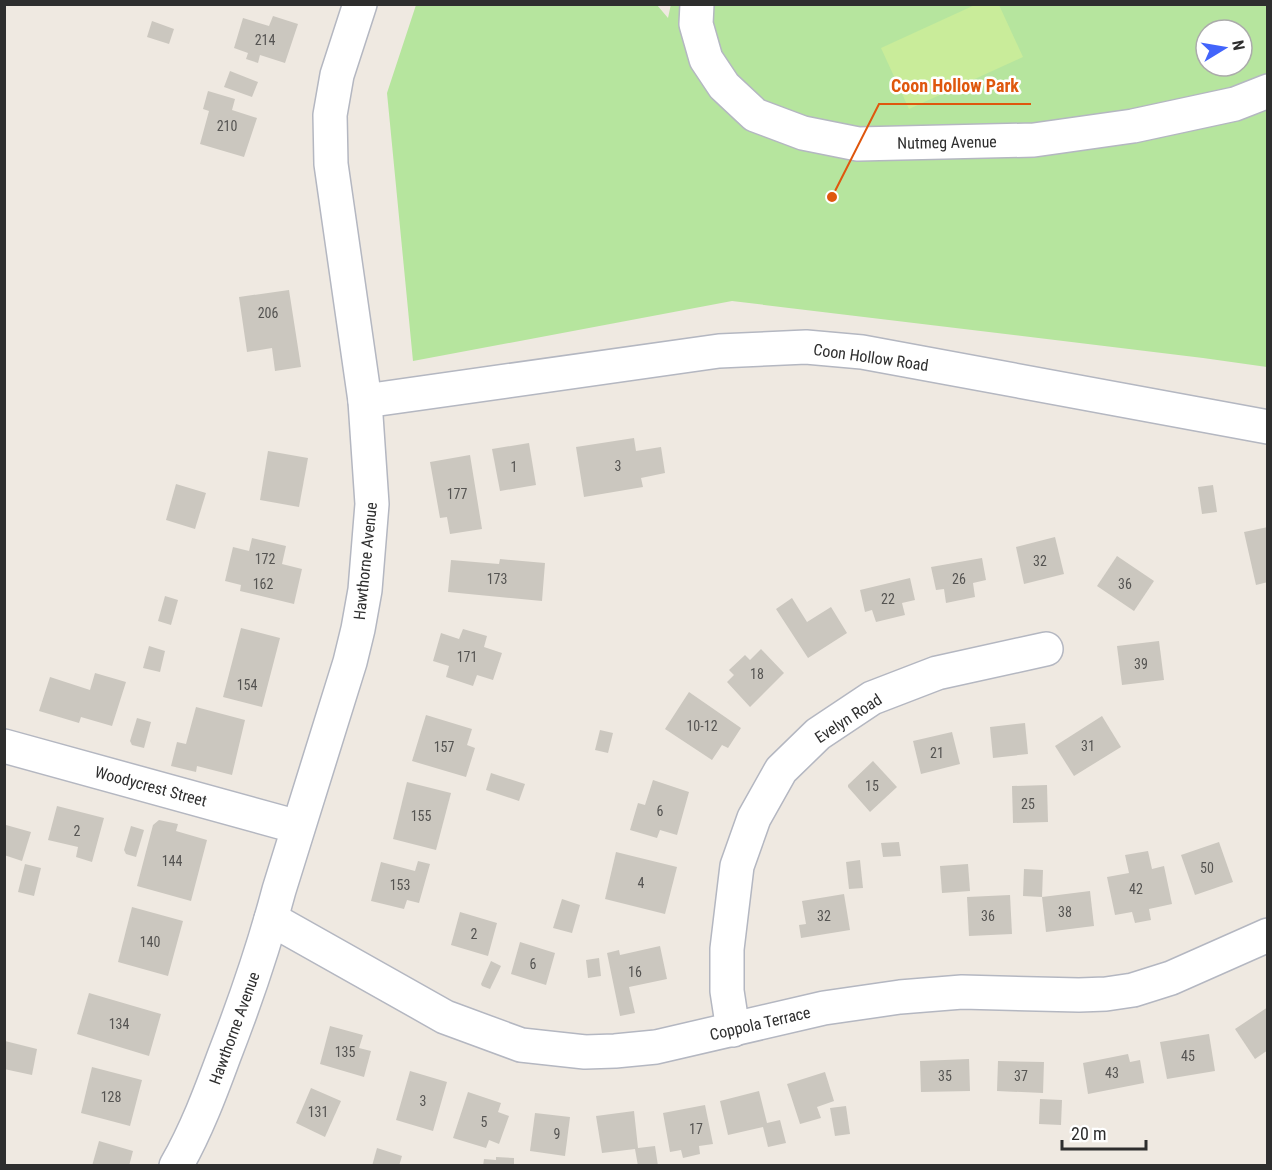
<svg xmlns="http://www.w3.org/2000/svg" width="1272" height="1170" viewBox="0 0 1272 1170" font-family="'Roboto Condensed',sans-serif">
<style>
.green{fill:#b6e59e;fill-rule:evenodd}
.pitch{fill:#c9ec9a}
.building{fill:#cbc7bf}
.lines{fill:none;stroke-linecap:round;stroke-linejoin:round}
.minor-casing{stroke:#b4b7c1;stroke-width:36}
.minor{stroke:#fff;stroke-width:33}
.labels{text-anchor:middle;stroke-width:5;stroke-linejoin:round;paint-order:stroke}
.number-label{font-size:14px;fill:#555452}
.street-label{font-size:16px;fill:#2e2e2e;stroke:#fff}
.leader{fill:none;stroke:#df570e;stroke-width:2}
.callout-dot{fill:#df570e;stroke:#fff;stroke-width:2}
.callout-label{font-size:18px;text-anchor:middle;font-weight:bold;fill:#df570e;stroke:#fff;stroke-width:5;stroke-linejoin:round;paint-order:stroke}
</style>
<rect width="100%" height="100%" fill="#efe9e1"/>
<path class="green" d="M671 4 1267 5V367L1203 358 732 301 413 361 387 93 416 5H657L668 18ZM1206 30H1242V66H1206Z"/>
<path class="pitch" d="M977 4 999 5 1023 57 909 109 881 48Z"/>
<g class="building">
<path d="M273 16 298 24 285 63 260 55 258 63 246 59 248 53 234 48 243 18 269 26Z"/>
<path d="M152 21 174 29 169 44 147 37Z"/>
<path d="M230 71 258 82 252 97 224 87Z"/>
<path d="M208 91 235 99 232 110 257 118 244 157 200 144 209 111 203 109Z"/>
<path d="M289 290 301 367 275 371 272 348 247 352 239 297Z"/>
<path d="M634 438 636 451 661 447 665 473 641 478 643 487 584 497 576 447Z"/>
<path d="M529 443 536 485 500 491 492 449Z"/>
<path d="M268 451 308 458 299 507 260 500Z"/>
<path d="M470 455 482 529 450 534 447 517 440 518 430 462Z"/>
<path d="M176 484 206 493 195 529 166 520Z"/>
<path d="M1213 485 1217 512 1202 514 1198 487Z"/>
<path d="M1268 527V582L1256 585 1244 532Z"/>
<path d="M1055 537 1064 574 1024 584 1016 547Z"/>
<path d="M252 538 286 546 282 564 302 569 294 604 240 591 241 585 225 581 233 547 249 551Z"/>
<path d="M1117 556 1154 581 1134 611 1097 586Z"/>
<path d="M982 558 986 580 973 583 975 597 946 603 944 589 936 590 931 567Z"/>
<path d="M500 559 545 563 542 601 448 592 451 560 499 564Z"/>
<path d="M910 578 915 600 902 603 905 615 876 622 872 610 865 612 860 590Z"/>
<path d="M165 596 178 600 171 625 158 621Z"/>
<path d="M792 598 807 622 831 607 847 633 808 658 776 609Z"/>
<path d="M241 628 280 638 262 707 223 697Z"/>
<path d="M463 629 487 636 484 647 502 653 493 680 477 675 473 686 446 677 449 666 433 661 441 633 459 639Z"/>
<path d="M1159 641 1164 680 1122 685 1117 646Z"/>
<path d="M149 646 165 651 160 672 143 668Z"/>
<path d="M761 649 784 673 750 707 727 682 734 675 729 670 745 655 750 660Z"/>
<path d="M95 673 126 682 112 726 81 717 79 723 39 711 50 677 90 690Z"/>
<path d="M689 692 741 728 728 748 722 745 712 760 665 729Z"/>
<path d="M196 707 245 720 232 775 197 766 196 772 171 766 177 742 186 744Z"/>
<path d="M426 715 472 729 467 745 475 748 466 777 412 761Z"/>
<path d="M1102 716 1121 747 1074 776 1055 746Z"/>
<path d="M137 718 151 722 144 748 132 745 130 741Z"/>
<path d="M1025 723 1028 754 993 758 990 727Z"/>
<path d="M600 730 613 733 608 753 595 750Z"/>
<path d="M952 732 960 764 921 774 913 741Z"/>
<path d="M873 761 897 787 870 812 848 787V785Z"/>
<path d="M491 773 525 784 519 801 486 790Z"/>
<path d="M653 780 689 792 677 835 660 830 657 838 630 830 638 803 645 805Z"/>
<path d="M407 782 451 793 436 850 393 839Z"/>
<path d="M1047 785 1048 822 1013 823 1012 786Z"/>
<path d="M57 806 104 818 92 862 76 857 78 847 48 840Z"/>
<path d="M159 820 178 824 176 831 207 840 191 901 137 886 153 825Z"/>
<path d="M6 825 31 832 22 861 4 855V830Z"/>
<path d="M131 826 144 830 136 857 126 854 124 850Z"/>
<path d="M899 842 901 856 883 857 881 843Z"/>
<path d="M1219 842 1233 882 1195 895 1181 855Z"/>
<path d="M1148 851 1152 869 1164 866 1172 904 1149 909 1151 920 1135 923 1132 912 1115 915 1107 877 1129 873 1125 855Z"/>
<path d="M616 852 677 867 665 914 605 899Z"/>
<path d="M860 860 863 888 849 889 846 862Z"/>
<path d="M418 861 430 864 419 903 407 900 404 909 371 901 381 862 415 871Z"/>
<path d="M25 864 41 868 34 896 18 892Z"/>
<path d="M968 864 970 891 942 893 940 866Z"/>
<path d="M1024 869 1043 870 1042 897 1023 896Z"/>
<path d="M1090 891 1094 926 1046 932 1042 897Z"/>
<path d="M844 894 850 930 801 938 799 925 806 924 802 901Z"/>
<path d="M1010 895 1012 934 969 936 967 897Z"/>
<path d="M562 899 580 905 572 933 553 928Z"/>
<path d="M132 907 183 921 168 976 118 962Z"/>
<path d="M460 912 497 923 488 956 451 945Z"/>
<path d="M520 942 555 953 546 985 511 974Z"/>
<path d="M660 946 667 979 629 987 635 1013 620 1016 607 953 619 950 620 955Z"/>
<path d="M599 958 601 976 588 978 586 960Z"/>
<path d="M491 961 501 966 490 989 482 986 481 984Z"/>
<path d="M89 993 161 1014 149 1056 77 1034Z"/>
<path d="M1268 1007V1050L1255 1059 1235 1029Z"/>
<path d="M330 1026 363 1035 359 1048 371 1051 364 1077 320 1064Z"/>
<path d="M1209 1034 1215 1071 1167 1079 1160 1042Z"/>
<path d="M5 1041 37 1049 32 1075 4 1069Z"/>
<path d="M1128 1054 1130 1062 1140 1060 1144 1083 1088 1094 1083 1063Z"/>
<path d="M969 1059 970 1091 921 1092 920 1061Z"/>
<path d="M998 1061 1044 1062 1043 1093 997 1091Z"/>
<path d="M92 1067 142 1080 130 1126 81 1113Z"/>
<path d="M410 1071 447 1082 433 1131 396 1120Z"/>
<path d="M825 1072 834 1101 817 1107 821 1118 800 1124 787 1084Z"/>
<path d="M311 1088 341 1101 325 1137 296 1123Z"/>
<path d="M759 1091 767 1123 780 1120 786 1143 768 1147 763 1127 728 1135 720 1101Z"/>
<path d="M468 1092 501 1103 498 1112 509 1116 499 1144 489 1140 486 1148 453 1138Z"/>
<path d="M1040 1099 1062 1100 1061 1125 1039 1124Z"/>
<path d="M705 1105 713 1144 699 1146 700 1154 683 1158 681 1150 670 1152 663 1113Z"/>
<path d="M846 1106 850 1134 835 1136 830 1108Z"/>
<path d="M634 1111 638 1148 655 1146 658 1166H638L635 1149 602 1153 596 1116Z"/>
<path d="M535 1113 570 1117 565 1156 530 1151Z"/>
<path d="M99 1141 133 1151 129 1166H92Z"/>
<path d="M377 1148 402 1156 399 1166H372Z"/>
<path d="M496 1157 514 1158V1166H483L484 1159 496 1160Z"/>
</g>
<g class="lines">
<g class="minor-casing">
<g id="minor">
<path d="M697 4 696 24 706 59 724 86 755 115 803 133 858 144 1034 140 1133 126 1235 104 1268 91"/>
<path d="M365 401 719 351 806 347 862 352 1268 427"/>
<path d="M4 746 298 827"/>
<path d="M271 919 445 1017 521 1045 585 1052 615 1051 656 1047 824 1008 900 997 962 992 1079 995 1106 994 1133 990 1171 978 1268 935"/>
<path d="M733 1030 727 991V949L737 866 754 818 781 770 818 734 872 698 937 673 1046 649"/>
<path d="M176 1166C196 1131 210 1094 224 1056 245 1002 264 947 279 890L350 662 358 629 365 590 372 504 365 401 331 164 330 115 337 75 360 4"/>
</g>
</g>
<use href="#minor" class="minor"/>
</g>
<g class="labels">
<g class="number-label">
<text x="265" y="45">214</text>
<text x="227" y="131">210</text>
<text x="268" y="318">206</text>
<text x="618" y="471">3</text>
<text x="514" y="472">1</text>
<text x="457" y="499">177</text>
<text x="265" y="564">172</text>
<text x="1040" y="566">32</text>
<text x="497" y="584">173</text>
<text x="959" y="584">26</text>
<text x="263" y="589">162</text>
<text x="1125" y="589">36</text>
<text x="888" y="604">22</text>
<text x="467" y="662">171</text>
<text x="1141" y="669">39</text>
<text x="757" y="679">18</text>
<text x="247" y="690">154</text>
<text x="702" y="731">10-12</text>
<text x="1088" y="751">31</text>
<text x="444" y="752">157</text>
<text x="937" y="758">21</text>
<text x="872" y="791">15</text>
<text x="1028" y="809">25</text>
<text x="660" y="816">6</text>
<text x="421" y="821">155</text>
<text x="77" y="836">2</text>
<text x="172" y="866">144</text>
<text x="1207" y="873">50</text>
<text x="641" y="888">4</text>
<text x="400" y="890">153</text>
<text x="1136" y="894">42</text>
<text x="1065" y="917">38</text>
<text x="824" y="921">32</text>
<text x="988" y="921">36</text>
<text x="474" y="939">2</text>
<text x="150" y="947">140</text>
<text x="533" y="969">6</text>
<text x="635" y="977">16</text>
<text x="119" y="1029">134</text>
<text x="345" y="1057">135</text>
<text x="1188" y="1061">45</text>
<text x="1112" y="1078">43</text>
<text x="945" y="1081">35</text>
<text x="1021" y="1081">37</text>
<text x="111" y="1102">128</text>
<text x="423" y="1106">3</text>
<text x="318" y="1117">131</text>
<text x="484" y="1127">5</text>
<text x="696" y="1134">17</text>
<text x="557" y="1139">9</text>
</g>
<g class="street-label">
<text transform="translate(947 142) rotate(-1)" y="6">Nutmeg Avenue</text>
<text transform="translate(871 357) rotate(8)" y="6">Coon Hollow Road</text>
<text transform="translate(365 561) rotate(-84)" y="6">Hawthorne Avenue</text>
<text transform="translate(848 718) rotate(-33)" y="6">Evelyn Road</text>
<text transform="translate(151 786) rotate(15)" y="6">Woodycrest Street</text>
<text transform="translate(760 1023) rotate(-13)" y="6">Coppola Terrace</text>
<text transform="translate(234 1028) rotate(-70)" y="6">Hawthorne Avenue</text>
</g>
</g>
<path class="leader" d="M832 197L879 104H1031"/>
<circle class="callout-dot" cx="832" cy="197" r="6"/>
<g class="callout-label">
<text x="955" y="92">Coon Hollow Park</text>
</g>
<rect width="1272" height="1170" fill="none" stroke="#2e2e2e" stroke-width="12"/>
<g transform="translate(1224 48) rotate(79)"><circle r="28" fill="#ffffff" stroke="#ababab" stroke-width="1.5"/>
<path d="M0-4.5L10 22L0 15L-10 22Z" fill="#4264fb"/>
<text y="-9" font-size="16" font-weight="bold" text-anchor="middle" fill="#2e2e2e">N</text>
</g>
<path d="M1062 1140v9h84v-9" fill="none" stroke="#2e2e2e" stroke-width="3"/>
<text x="1071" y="1140" font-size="18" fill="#2e2e2e" stroke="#ffffff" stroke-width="4.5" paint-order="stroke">20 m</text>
</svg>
